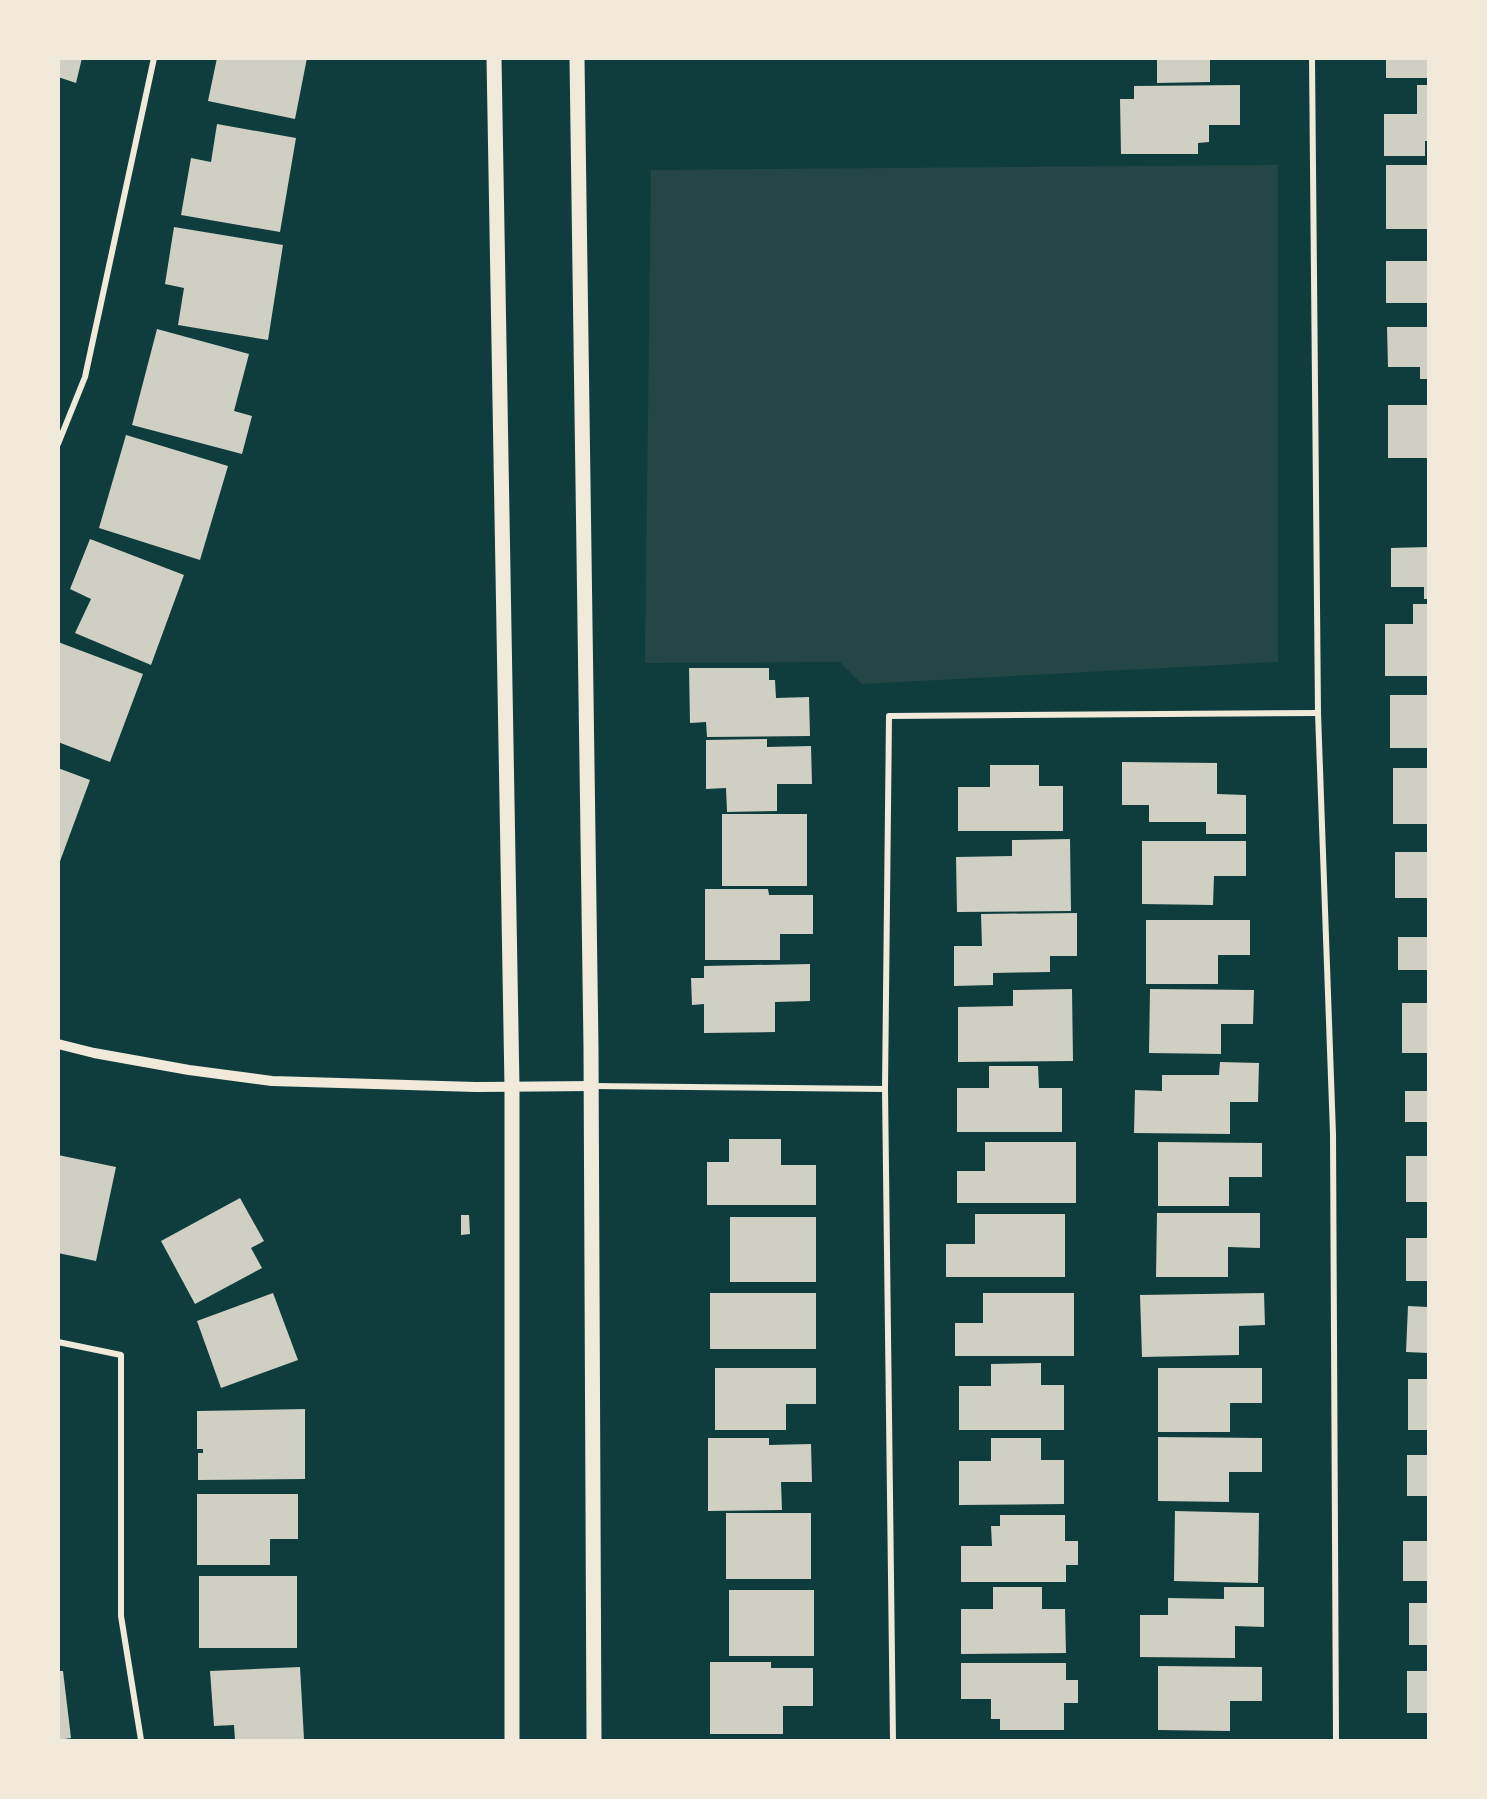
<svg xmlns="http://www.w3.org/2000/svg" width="1487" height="1799" viewBox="0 0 1487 1799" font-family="Signika,sans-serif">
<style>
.green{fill:#244646}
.building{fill:#cfcfc3}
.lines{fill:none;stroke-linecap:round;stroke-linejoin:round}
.minor{stroke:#f1e9da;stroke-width:6}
.tertiary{stroke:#f1e9da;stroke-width:10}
.primary{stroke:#f1e9da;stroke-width:15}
</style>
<rect width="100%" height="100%" fill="#0f3d3e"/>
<path class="green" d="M1278 165V662L862 684 840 662 645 663 651 170Z"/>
<g class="building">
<path d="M58 58H82L76 83 58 77Z"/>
<path d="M217 58H307L295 119 208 101Z"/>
<path d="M1157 58H1210V82L1157 83Z"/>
<rect x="1386" y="58" width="42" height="20"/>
<path d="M1240 85V125H1209V142L1198 143V154H1121L1120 99H1134V86Z"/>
<path d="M1417 85H1428V141H1425V156H1384V114H1417Z"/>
<path d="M217 124 296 138 280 232 181 215 191 158 211 162Z"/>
<rect x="1386" y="165" width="42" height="64"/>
<path d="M174 227 283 245 268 340 178 325 184 288 165 284Z"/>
<rect x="1386" y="261" width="42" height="42"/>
<path d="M1387 327H1428V379H1420V367H1388Z"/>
<path d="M157 329 249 354 234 411 252 416 242 454 132 425Z"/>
<rect x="1388" y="405" width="40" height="53"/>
<path d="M126 435 228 466 200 560 99 528Z"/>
<path d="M90 539 184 575 151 665 75 633 91 599 70 589Z"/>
<path d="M1428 547V599H1424V587H1391V548Z"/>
<path d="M1413 604H1428L1427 676H1385V624H1413Z"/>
<path d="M58 642 143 674 110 762 58 742Z"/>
<path d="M689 668H769V680H775L776 698 809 697 810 736 707 737 706 722 690 723Z"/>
<rect x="1390" y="695" width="38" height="53"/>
<path d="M767 739V747L811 746 812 784H777V811L727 812 726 788 706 789V740Z"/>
<path d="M1122 762 1217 763V794L1246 795V834H1206V822H1149V805H1122Z"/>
<path d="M990 765H1039V786H1063V831H958V787H990Z"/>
<path d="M58 768 90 780 59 864H58Z"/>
<rect x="1393" y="768" width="35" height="56"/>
<rect x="722" y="814" width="85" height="72"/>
<path d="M1070 839 1071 911 957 912 956 857 1012 856V840Z"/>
<path d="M1142 841H1246V876H1214L1213 905 1142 904Z"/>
<rect x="1395" y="852" width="33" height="46"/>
<path d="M705 889H768L769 895H813V934H780V960H705Z"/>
<path d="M1077 913V956H1050V972L993 973V985L954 986V946H982L981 914Z"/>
<path d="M1146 920H1250V955H1218V984H1146Z"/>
<rect x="1398" y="937" width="30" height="33"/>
<path d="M810 964V1001L775 1002V1032L704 1033V1004L692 1005 691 978H704V966Z"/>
<path d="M1072 989 1073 1061 958 1062V1007L1013 1006V990Z"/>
<path d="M1150 989 1254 990 1253 1024H1221V1054L1149 1053Z"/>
<rect x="1402" y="1003" width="26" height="50"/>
<path d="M1220 1062 1259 1063 1258 1102H1230V1134L1134 1133 1135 1090 1162 1091V1075H1219Z"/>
<path d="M989 1066H1038L1039 1088H1062V1132H957V1088H989Z"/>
<rect x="1405" y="1091" width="23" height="31"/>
<path d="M729 1139H781V1165H816V1205H707V1162H729Z"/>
<path d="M985 1142H1076V1203H957V1171H985Z"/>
<path d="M1158 1142 1262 1143V1177H1229V1206H1158Z"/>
<path d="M58 1155 116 1167 96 1261 58 1253Z"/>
<rect x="1406" y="1156" width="22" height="46"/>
<path d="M240 1198 264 1241 251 1248 262 1268 195 1304 161 1241Z"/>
<path d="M1157 1213H1260V1248L1228 1247V1277H1156Z"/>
<path d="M975 1214H1065V1277H946V1244H975Z"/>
<path d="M461 1215H469L470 1234 461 1235Z"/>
<rect x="730" y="1217" width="86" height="65"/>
<rect x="1406" y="1238" width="22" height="43"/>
<path d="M273 1293 298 1360 221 1388 197 1321Z"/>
<rect x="710" y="1293" width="106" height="56"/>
<path d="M983 1293H1074V1356H955V1323H983Z"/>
<path d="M1264 1293 1265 1325 1239 1326V1355L1142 1357 1140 1295Z"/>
<path d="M1408 1306 1428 1307V1353L1406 1352Z"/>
<path d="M1041 1363V1385H1064V1430H959V1386H991V1364Z"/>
<path d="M715 1368H816V1404H786V1430H715Z"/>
<path d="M1158 1368H1262V1403H1230V1432H1158Z"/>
<rect x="1408" y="1379" width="20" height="51"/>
<path d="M305 1409V1479L198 1480V1453H203V1449H197V1411Z"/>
<path d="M1158 1437 1262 1438V1472H1229V1502L1158 1501Z"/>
<path d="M708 1438H769V1445L811 1444 812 1482H781L782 1510 708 1511Z"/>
<path d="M991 1438H1041V1460H1064V1504L959 1505V1461H991Z"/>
<rect x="1407" y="1455" width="21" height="41"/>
<path d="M197 1494H298V1539H270V1565H197Z"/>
<path d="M1175 1511 1259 1513 1258 1583 1174 1581Z"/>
<rect x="726" y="1513" width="85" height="66"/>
<path d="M1000 1515H1065V1541H1078V1565H1066V1582H961V1546H992L991 1526H1000Z"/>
<rect x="1403" y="1541" width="25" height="40"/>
<rect x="199" y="1576" width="98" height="72"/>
<path d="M993 1587H1042V1609H1065L1066 1653 961 1654V1609H993Z"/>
<path d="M1224 1587H1264V1627L1235 1626V1658L1140 1657V1615H1168V1598L1224 1599Z"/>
<rect x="729" y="1590" width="85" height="66"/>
<rect x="1409" y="1603" width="19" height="42"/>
<path d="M710 1662H771V1668H813V1706H783V1734H710Z"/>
<path d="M961 1663H1066V1680H1078V1703H1064V1730H1000V1719H991V1699H961Z"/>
<path d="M1158 1666 1262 1667V1701H1230V1731L1158 1730Z"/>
<path d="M300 1667 304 1739 235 1740 234 1725 214 1726 210 1671Z"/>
<path d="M58 1671H63L71 1738 58 1740Z"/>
<rect x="1407" y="1671" width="21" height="42"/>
</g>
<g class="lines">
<g class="minor">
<path d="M1312 58 1318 713 1333 1134 1336 1740"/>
<path d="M58 444 85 377 154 58"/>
<path d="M591 1086 885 1089"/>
<path d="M58 1342 121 1355V1616L141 1740"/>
<path d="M893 1740 885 1089 889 716 1318 713"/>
</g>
<path class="tertiary" d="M58 1044 94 1053 189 1070 272 1081 476 1087 591 1086"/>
<g class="primary">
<path d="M494 58 512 1087V1740"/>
<path d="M577 58 591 1048 594 1740"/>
</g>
</g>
<rect width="1487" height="1799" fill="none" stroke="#f1e9da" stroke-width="120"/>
</svg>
